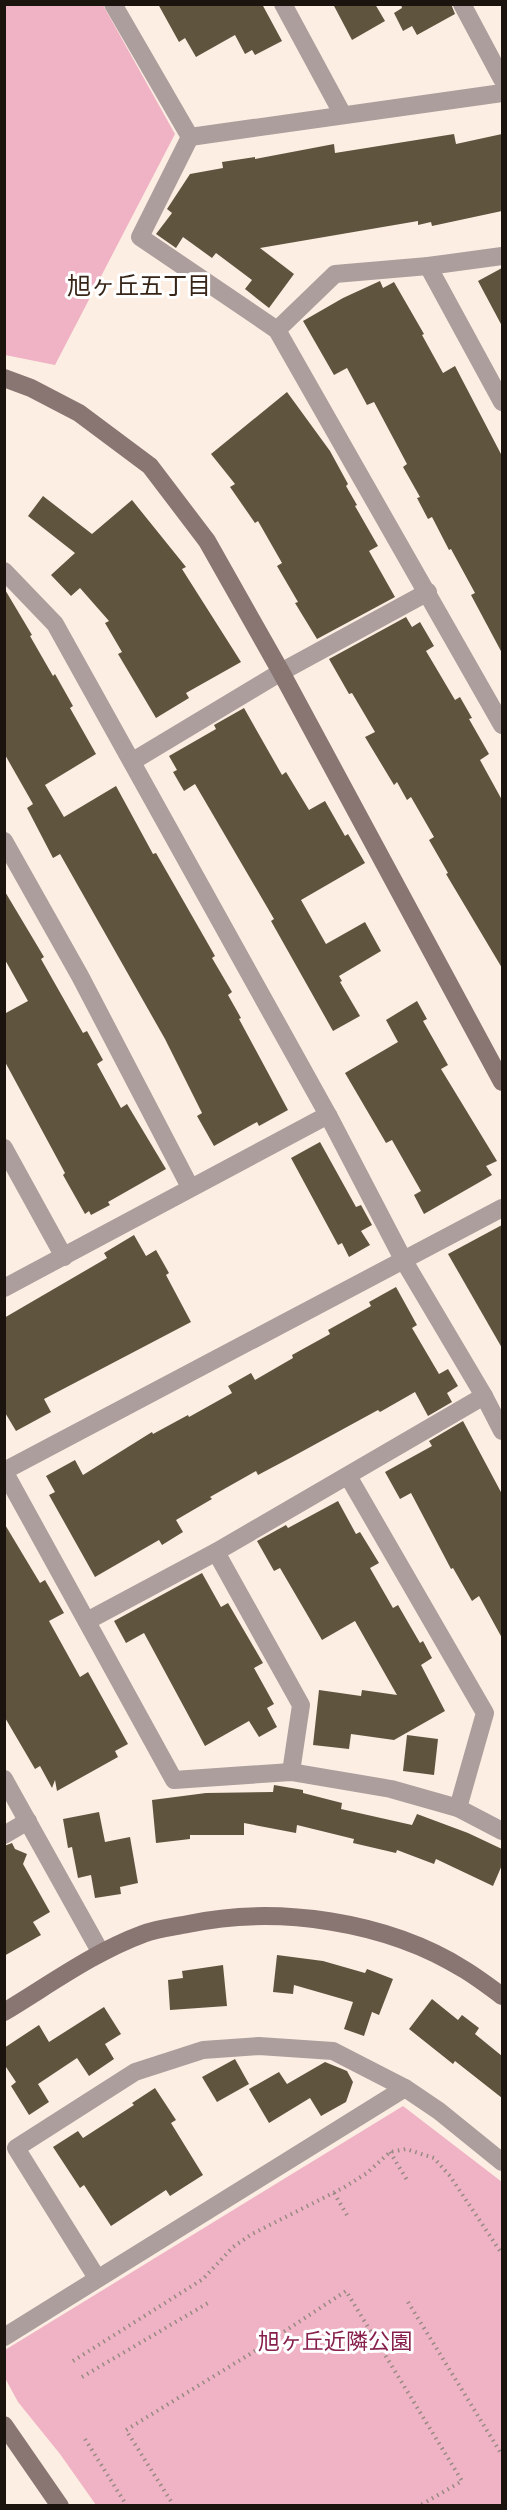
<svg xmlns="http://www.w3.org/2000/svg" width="507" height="2510" viewBox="0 0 507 2510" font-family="'Exo 2','Noto Sans JP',sans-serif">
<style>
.green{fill:#f0b3c5}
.building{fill:#5f553f}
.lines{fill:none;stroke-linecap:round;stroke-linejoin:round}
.path{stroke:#968a82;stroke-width:4;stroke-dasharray:1.5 4.5;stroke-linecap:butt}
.street{stroke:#ab9e9c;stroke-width:18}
.secondary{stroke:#897673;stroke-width:18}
.labels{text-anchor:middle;stroke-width:6;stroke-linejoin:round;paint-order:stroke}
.park-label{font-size:22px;fill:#871f4c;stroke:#fff}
.neighbourhood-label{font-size:24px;fill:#372518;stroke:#fff}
</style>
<rect width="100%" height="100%" fill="#fdeee3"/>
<g class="green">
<path d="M4 5H103L175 134 55 365 5 355Z"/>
<path d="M403 2106 502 2182V2505H96L60 2454 18 2402 5 2378V2350Z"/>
</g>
<g class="building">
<path d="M158 4H262L282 41 255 55 252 50 245 54 235 35 196 57 185 38 179 42Z"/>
<path d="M333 4H375L385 21 352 40Z"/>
<path d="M401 4H451L455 14 417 35 412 26 403 31 394 13 402 8Z"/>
<path d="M454 134 456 144 502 134V211L432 226 431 222 418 225V221L260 248 294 274 269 308 245 289 252 280 216 253 212 258 183 237 176 248 156 234 172 213 167 209 190 174 223 168 222 162 255 157V159L334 144 335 153Z"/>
<path d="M502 268V326L478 281Z"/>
<path d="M380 281 383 288 394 282 424 334 422 335 443 373 455 366 502 456V653L471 595 475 593 451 549 449 550 432 517 428 519 417 498 420 497 403 467 407 464 374 402 367 405 347 368 334 375 303 321 343 298Z"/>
<path d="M287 392 330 451 348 484 346 486 357 505 355 506 378 546 369 551 395 597 317 639 295 603 298 602 277 566 282 563 258 521 255 523 230 487 235 484 211 454Z"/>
<path d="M43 496 92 534 132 500 186 567 182 569 241 662 186 693 189 698 156 718 118 654 122 652 105 623 109 621 80 588 71 596 51 575 75 553 28 516Z"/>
<path d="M4 588 32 635 30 636 53 676 55 674 73 706 70 708 96 754 45 785 64 817 116 786 153 854 156 853 215 956 212 958 232 992 228 995 241 1018 239 1019 288 1110 259 1126 257 1122 214 1146 197 1116 202 1113 165 1039 60 854 53 858 27 808 33 804 4 753Z"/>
<path d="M406 617 412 627 420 622 434 646 426 651 455 700 460 697 472 718 469 719 489 754 480 760 502 800V968L446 874 448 873 429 840 434 837 411 797 407 800 397 782 394 785 365 737 375 732 352 693 349 694 329 659Z"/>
<path d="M244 708 282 775 286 772 309 810 325 801 345 836 348 834 365 863 301 900 326 944 365 922 381 951 339 976 342 981 340 982 360 1016 333 1031 271 921 274 919 195 784 184 791 173 772 177 770 169 756 216 729 214 725Z"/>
<path d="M4 890 44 957 41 959 83 1033 87 1031 103 1060 97 1064 121 1108 127 1104 166 1169 108 1202 110 1205 91 1215 89 1211 85 1214 63 1175 65 1173 4 1060V1014L28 1001 4 958Z"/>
<path d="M417 1001 427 1019 423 1021 448 1065 441 1069 497 1161 486 1166 492 1175 424 1214 414 1195 421 1191 392 1140 386 1143 345 1073 398 1042 386 1020Z"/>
<path d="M320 1142 356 1207 361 1205 372 1225 361 1231 370 1245 349 1257 342 1243 338 1245 291 1158Z"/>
<path d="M502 1225V1348L448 1254Z"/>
<path d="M134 1235 146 1256 156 1250 169 1273 166 1275 191 1322 44 1399 51 1412 16 1431 4 1411V1318L107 1258 104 1253Z"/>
<path d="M396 1287 417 1325 412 1328 439 1374 448 1369 458 1386 447 1393 452 1402 428 1416 415 1392 380 1412 378 1410 292 1457 258 1475 256 1471 210 1497 212 1499 176 1520 183 1532 162 1545 159 1540 95 1577 49 1495 55 1492 46 1476 75 1460 83 1475 152 1432 153 1434 188 1415 189 1417 232 1393 228 1386 251 1373 255 1380 293 1358 292 1355 330 1334 328 1330 371 1306 369 1302Z"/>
<path d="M463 1421 502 1494V1638L479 1596 472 1601 453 1568 451 1569 411 1493 400 1499 385 1472 432 1446 429 1441Z"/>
<path d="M338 1501 356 1534 360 1532 379 1563 370 1568 393 1608 398 1605 420 1643 423 1641 432 1658 421 1665 445 1711 394 1740 351 1734 349 1749 313 1745 319 1690 361 1696 362 1690 397 1695 355 1621 322 1640 280 1568 274 1571 257 1541 286 1525 288 1528Z"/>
<path d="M4 1523 40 1583 45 1580 64 1613 49 1621 80 1677 88 1672 128 1744 115 1751 118 1757 57 1791 55 1780 52 1788 40 1766 35 1769 4 1716Z"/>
<path d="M202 1573 221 1607 228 1603 263 1663 254 1668 274 1704 267 1708 277 1727 259 1737 249 1721 205 1746 144 1633 126 1643 114 1621Z"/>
<path d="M407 1735 438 1739 434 1775 403 1771Z"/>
<path d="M274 1785 303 1790V1793L342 1803 341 1809 412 1825 417 1814 468 1833 502 1849V1865L493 1886 436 1859 434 1864 397 1850 396 1853 353 1843 354 1839 297 1825 296 1833 244 1823V1835H190V1839L156 1843 152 1800 206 1793 273 1792Z"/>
<path d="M99 1812 105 1842 130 1837 138 1883 120 1887 121 1894 95 1898 91 1875 78 1878 72 1847 68 1848 63 1819Z"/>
<path d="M12 1843 15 1849 27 1854 23 1864 50 1912 33 1922 41 1935 4 1956V1846Z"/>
<path d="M277 1955 323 1961 365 1973 367 1969 393 1979 379 2015 372 2012 364 2036 344 2029 353 2002 294 1985 293 1994 273 1992Z"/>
<path d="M223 1965 227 2006 170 2010 168 1980 183 1978 182 1971Z"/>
<path d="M432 1999 458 2020 462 2015 479 2028 475 2034 502 2056V2098L455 2061 453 2064 409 2029Z"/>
<path d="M104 2007 121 2034 105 2044 114 2059 89 2076 77 2058 38 2084 49 2102 29 2115 11 2086 16 2082 4 2064V2048L39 2025 49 2042Z"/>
<path d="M235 2059 249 2084 217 2102 202 2077Z"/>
<path d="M325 2062 347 2071 353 2082 346 2102 321 2116 310 2098 269 2123 249 2089 279 2072 287 2084Z"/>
<path d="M155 2088 176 2120 171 2123 203 2175 170 2196 166 2190 111 2226 84 2185 80 2188 53 2147 78 2131 83 2138 134 2105 132 2103Z"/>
</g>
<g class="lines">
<g class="path">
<path d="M390 2152 407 2180"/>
<path d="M334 2193 347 2215"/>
<path d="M408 2302 502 2455"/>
<path d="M73 2361 203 2279 233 2247 252 2234 343 2188 367 2173 390 2152 406 2149 434 2158 450 2176 502 2254"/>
<path d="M82 2377 208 2303"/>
<path d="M85 2439 127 2506"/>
<path d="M174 2506 126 2430 250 2354 346 2291 462 2481 419 2506"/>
</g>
<g class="street">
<path d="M113 4 190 137"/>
<path d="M283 4 343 115"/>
<path d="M462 4 502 79"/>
<path d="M190 137 140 237 277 330 502 725"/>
<path d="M190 137 502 93"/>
<path d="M428 266 502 402"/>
<path d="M277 330 335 274 428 266 502 256"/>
<path d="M4 571 55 624 328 1115 404 1261 484 1396 502 1431"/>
<path d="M133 761 281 672 428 592"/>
<path d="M4 841 80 976 190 1187"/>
<path d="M4 1148 64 1257"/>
<path d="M4 1288 328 1115"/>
<path d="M4 1471 174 1780 291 1772 391 1789 458 1808 502 1831"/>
<path d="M4 1471 502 1208"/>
<path d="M348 1476 485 1713 458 1808"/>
<path d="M216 1552 301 1705 291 1772"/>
<path d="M87 1621 216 1552 484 1396"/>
<path d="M4 1779 101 1953"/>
<path d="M4 1835 28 1821"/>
<path d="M97 2278 16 2148 135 2072 203 2050 259 2046 333 2051 405 2088 439 2111 502 2162"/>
<path d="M4 2337 405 2088"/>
</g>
<g class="secondary">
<path d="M4 378 31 388 79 413 150 466 207 541 281 672 502 1082"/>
<path d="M4 2012C49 1985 94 1952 143 1934 157 1928 173 1927 188 1924 277 1905 387 1921 465 1970 478 1978 490 1987 502 1996"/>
<path d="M4 2425 60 2506"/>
</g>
</g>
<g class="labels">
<g class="park-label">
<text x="335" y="2349">旭ヶ丘近隣公園</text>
</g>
<g class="neighbourhood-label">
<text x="139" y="294">旭ヶ丘五丁目</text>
</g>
</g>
<rect width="507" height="2510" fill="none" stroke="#1b130d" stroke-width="12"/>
</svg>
